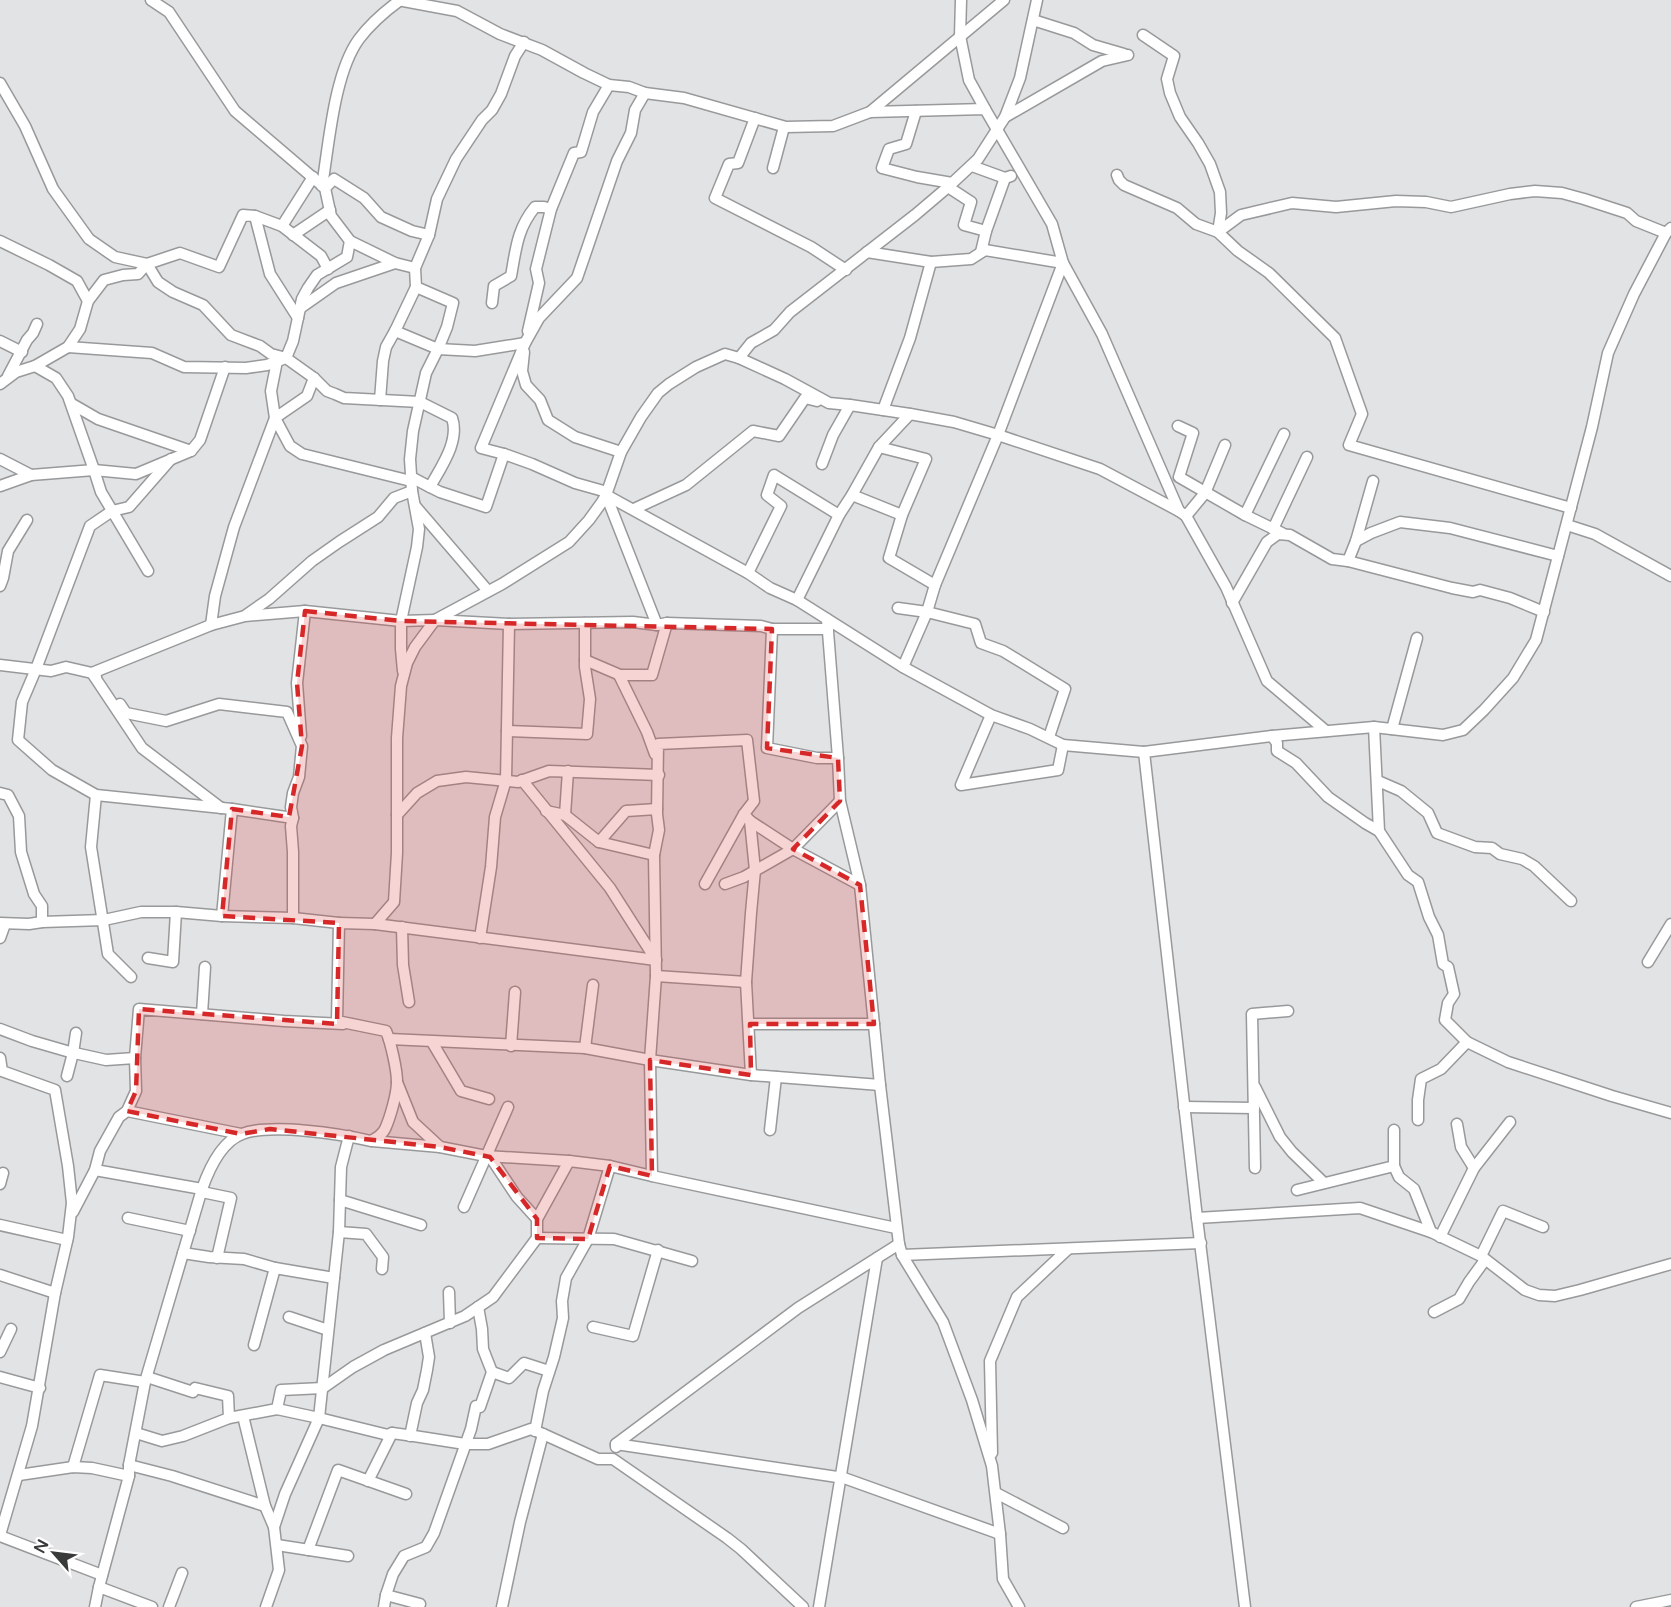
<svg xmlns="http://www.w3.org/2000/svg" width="1671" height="1607" viewBox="0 0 1671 1607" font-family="'Varela Round',sans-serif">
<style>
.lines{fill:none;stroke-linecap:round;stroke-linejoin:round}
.street-casing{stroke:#98999b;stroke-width:13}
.street{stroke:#fff;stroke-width:10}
.marked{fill:#d62828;fill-opacity:0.2;stroke:#d62828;stroke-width:4.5;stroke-dasharray:12 8;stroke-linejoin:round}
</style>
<rect width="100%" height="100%" fill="#e1e3e4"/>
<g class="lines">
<g class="street-casing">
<g id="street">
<path d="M151 0 169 12 235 111 325 188 331 216 350 241 395 263 415 268"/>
<path d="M398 0 457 11 500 34 542 50 584 73 609 85 629 87 645 93 684 98 786 127 833 126 870 112 1004 0"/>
<path d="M961 0 960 36 969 80 985 109"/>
<path d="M1033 20 1074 33 1093 45 1124 54"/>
<path d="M1143 35 1174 56 1167 79 1170 93 1180 117 1198 143 1210 164 1220 192 1221 213 1218 232 1238 251 1269 273 1335 338 1362 414 1349 445 1571 508"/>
<path d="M0 83 25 126 53 189 89 239 115 257 147 264 158 282 173 292 203 305 231 335 260 346 271 354 286 358 293 341 302 299 308 288 317 275 347 257 350 241"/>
<path d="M916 111 906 144 889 149 882 168 917 177 952 183"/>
<path d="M870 112 985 109 1052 224 1063 263 1102 334 1179 511 1186 516 1226 587 1267 681 1326 731"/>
<path d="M1005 117 1102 61 1128 55"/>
<path d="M755 118 738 163 729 164 715 198 811 247 846 270"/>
<path d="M972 166 1005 178 1011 176"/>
<path d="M773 168 784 127"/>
<path d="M1117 175 1119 180 1124 185 1177 208 1196 224 1218 232 1241 215 1292 203 1336 207 1396 201 1426 202 1451 207 1510 194 1535 191 1562 193 1584 199 1627 213 1636 221 1666 233"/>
<path d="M322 186C329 144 334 73 359 39 371 23 384 12 399 1"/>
<path d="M948 187 971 202 964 225 986 231"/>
<path d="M325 188 334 179 364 198 381 217 412 231 429 235"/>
<path d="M255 216 270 274 298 318"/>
<path d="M282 226 313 177"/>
<path d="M293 235 330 210"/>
<path d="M0 241 49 265 77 281 88 301"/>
<path d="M867 252 931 262 971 259 985 250 1063 263"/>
<path d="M981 252 986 231 1005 178"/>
<path d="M492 303 494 286 511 276C516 249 517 229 535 207H544L551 209"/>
<path d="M299 309 336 283 395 263"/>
<path d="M395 331 438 349 475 351 525 343"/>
<path d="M528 331 539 283 536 269 551 209 574 153 581 152 593 112 609 85"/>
<path d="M0 341 22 352"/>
<path d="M68 347 152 353 184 367 246 368 267 365 286 358 314 378 327 391 335 394 344 398 420 402 452 418C460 441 441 467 430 487L411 477"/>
<path d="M524 352 522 371 526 385 540 400 548 420 575 437 621 452"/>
<path d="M739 358 785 379 829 403 850 405 910 414 954 422 998 435 1100 469 1179 511"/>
<path d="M277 361 271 391 275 418 290 446 302 454 411 481"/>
<path d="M35 366 56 378 68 396 94 470 101 492 148 571"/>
<path d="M8 376 27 340 33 333 37 324"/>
<path d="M0 384 16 372 35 366 68 347 80 329 88 301 104 280 123 275 138 274 147 264 180 253 219 267 243 215 255 216 282 226 321 256 328 269"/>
<path d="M380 400 383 361 386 347 395 331 416 287"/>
<path d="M72 404 98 419 191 451"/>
<path d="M883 410 910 338 931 262"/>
<path d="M1178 426 1193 433 1179 477 1245 515"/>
<path d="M879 447 926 459 902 515 889 558 935 585"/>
<path d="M0 459 31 475"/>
<path d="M171 459 129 507 112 511 90 526 36 669 22 702 18 740 52 770 96 795 232 809 293 818"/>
<path d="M822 464 833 435 850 405"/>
<path d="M0 486 31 475 94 470 136 474 191 451 200 440 225 367"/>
<path d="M430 487 440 492 486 507 504 454"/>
<path d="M607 492 575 483 532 464 504 454 481 448 525 343 539 318 577 278 617 161 631 133 635 110 645 93"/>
<path d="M606 495 748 573 770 588 797 600 903 667 991 715 1030 729 1063 745 1144 752"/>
<path d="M606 495 657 625"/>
<path d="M852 495 902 515"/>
<path d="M416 507 488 591"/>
<path d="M634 509 686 485 753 431 779 436 805 398 817 401"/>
<path d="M1186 516 1205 493 1225 445"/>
<path d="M1567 525 1595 534 1671 576"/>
<path d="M1273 529 1307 457"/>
<path d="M1282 533 1245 515 1284 434"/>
<path d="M1356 541 1373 481"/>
<path d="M1348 561 1452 588 1473 592 1480 590 1510 598 1544 612"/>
<path d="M748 573 781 506 767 495 774 475 839 515"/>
<path d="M0 586 3 578 8 551 27 520"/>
<path d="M797 600 839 515 852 495 879 447 910 414"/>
<path d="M1232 603 1267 542 1278 534 1290 535 1332 559 1348 561 1356 541 1371 533 1400 522 1450 528 1558 556"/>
<path d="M898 608 927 612 975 624 981 643 1003 651 1065 689 1049 737"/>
<path d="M246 615 269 599 312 561 339 542 378 517 394 498 412 491"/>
<path d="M827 619 838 758 840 801 860 885 880 1085 899 1244 902 1255 943 1322 972 1400 992 1466 1000 1534 1003 1579 1019 1607"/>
<path d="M211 625 215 596 234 527 275 418 307 396 314 378"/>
<path d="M772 629 767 748 817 758H838"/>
<path d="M585 660 620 675H652L667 623"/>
<path d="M0 665 51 671 66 667 92 673 96 677"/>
<path d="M903 667 927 612 935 585 998 435 1063 263"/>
<path d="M403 671 401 649V621L417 547 419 529 412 491 410 459 413 431 426 373 438 349 447 327 453 303 416 287 415 268 429 235 437 199 456 159 482 120 492 110 501 94 515 56 524 42"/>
<path d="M619 675 647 732 655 754"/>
<path d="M120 704 126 713 166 721 219 704 287 712 302 746 299 777 293 793 291 807 293 818 291 826 293 852V918"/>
<path d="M991 715 961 785 1058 770 1063 745"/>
<path d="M1374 727 1379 831 1408 875 1418 882 1429 917 1438 935 1443 964 1448 967 1454 994 1448 1003 1445 1020 1467 1042 1508 1062 1612 1096 1671 1113"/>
<path d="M1392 729 1417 638"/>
<path d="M507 731 587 734 590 699 585 667V623"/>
<path d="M301 736 297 683 305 611"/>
<path d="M1272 736 1277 743V751L1296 763 1328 797 1365 823 1379 831"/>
<path d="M522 780 610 888 656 960"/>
<path d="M1378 781 1401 791 1428 813 1437 833 1475 847 1492 848 1500 854 1522 859 1534 866 1571 901"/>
<path d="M0 793 8 795 19 816 21 852 34 894 42 906V922"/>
<path d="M96 795 91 847 108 954 131 977"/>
<path d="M221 808 142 748 92 673 211 625 245 616 305 611 401 621 435 620 509 624 633 622 657 625 667 623 761 626 772 629H828"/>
<path d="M546 811 565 815 599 842 654 855"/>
<path d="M397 815 417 793 437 781 466 777 518 782 549 771 659 775"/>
<path d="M565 815 568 771"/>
<path d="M750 821 793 849 860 885"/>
<path d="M599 842 626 811 657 809"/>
<path d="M705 884 744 814"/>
<path d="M725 884 744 877 793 849 840 801"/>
<path d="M222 916 232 809"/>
<path d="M0 923 29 924 42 922 104 920 141 912H176L222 916 293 918 339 923"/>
<path d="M375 924 656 960"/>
<path d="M402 927 403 965 409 1002"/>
<path d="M0 938 5 924"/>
<path d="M480 938 491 867 495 817 506 780 509 624"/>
<path d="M148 958 173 962 176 912"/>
<path d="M1648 962 1671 924"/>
<path d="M656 976 746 982"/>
<path d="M202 1014 205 967"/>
<path d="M750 1024H874"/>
<path d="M0 1029 32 1041 70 1052 106 1060 135 1058"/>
<path d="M389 1039 585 1048 650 1060 751 1075 880 1085"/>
<path d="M432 1042 461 1091 489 1099"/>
<path d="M511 1046 515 992"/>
<path d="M585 1048 593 985"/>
<path d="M0 1058 2 1071 55 1090 68 1166 72 1203 68 1237 55 1293 32 1426 0 1535"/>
<path d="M67 1076 73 1053 76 1033"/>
<path d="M397 1082 413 1122 440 1147"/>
<path d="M1255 1087 1280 1137 1292 1152 1324 1183"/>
<path d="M1184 1107 1254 1108"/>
<path d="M127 1111 241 1134"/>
<path d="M1418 1120V1100L1421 1079 1441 1069 1467 1042"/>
<path d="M1457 1124 1461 1147 1474 1168"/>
<path d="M770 1130 776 1077"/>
<path d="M372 1141 440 1147 486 1156 569 1161 610 1166 652 1176 896 1228"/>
<path d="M489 1155 517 1197 537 1219"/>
<path d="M1394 1166 1399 1177 1414 1189 1431 1232"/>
<path d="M1255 1168 1252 1014 1288 1011"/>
<path d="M95 1170 202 1189"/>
<path d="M652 1176 650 1060 656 976 654 855 659 830 657 814 658 744 747 740 754 801 744 814 750 821 755 870 751 913 746 982 751 1075"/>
<path d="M0 1184 3 1173"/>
<path d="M1297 1190 1394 1166V1130"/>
<path d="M202 1192 231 1198 217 1258"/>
<path d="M340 1200 421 1225"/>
<path d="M464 1207 508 1107"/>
<path d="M73 1212 95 1170 100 1151 119 1117 127 1111 136 1091 135 1058 139 1009 284 1021 343 1024"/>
<path d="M128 1218 190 1231"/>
<path d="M1197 1218 1360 1208 1431 1232 1481 1256 1525 1290 1539 1295 1555 1296 1580 1290 1671 1264"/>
<path d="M0 1225 67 1240"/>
<path d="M339 1232 366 1234 383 1257 382 1269"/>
<path d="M1440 1237 1474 1168 1510 1122"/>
<path d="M537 1238 614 1239 692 1261"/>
<path d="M183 1253 209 1257 244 1259 275 1268 334 1278"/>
<path d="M902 1255 1201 1243"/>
<path d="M1481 1256 1503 1211 1543 1227"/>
<path d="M0 1275 55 1293"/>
<path d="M449 1292 450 1323"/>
<path d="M1434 1312 1459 1299 1469 1282 1485 1260"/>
<path d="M289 1317 328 1330"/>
<path d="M593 1327 633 1336 658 1250"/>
<path d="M254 1345 275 1268"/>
<path d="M0 1352 11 1329"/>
<path d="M492 1372 509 1378 524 1363 549 1371"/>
<path d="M0 1377 40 1388"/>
<path d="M147 1377 193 1392 195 1388 228 1396 229 1418"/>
<path d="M277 1409 319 1418 388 1435 392 1433 414 1436 465 1444H488L531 1429 543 1434 598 1459H613L727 1538 741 1549 803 1607"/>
<path d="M243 1416 265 1506 274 1527"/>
<path d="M535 1431 543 1391 554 1357 563 1318 562 1301 566 1278 588 1239 610 1166"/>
<path d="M136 1433 162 1441 183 1436 229 1418 277 1409 281 1390 323 1388 353 1367 384 1350 465 1316 493 1297 537 1238V1219L569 1161"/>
<path d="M410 1436 417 1403 423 1390 427 1370 429 1357 425 1333"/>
<path d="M616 1444 844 1478 1000 1534"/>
<path d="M616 1447V1444L798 1308 899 1244"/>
<path d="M992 1453 990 1361 1017 1297 1068 1249"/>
<path d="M129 1465 172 1476 265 1506"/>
<path d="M73 1467 100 1375 145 1382"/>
<path d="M19 1475 73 1467 92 1468 129 1476"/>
<path d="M368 1481 392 1433"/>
<path d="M996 1493 1063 1528"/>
<path d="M0 1536 102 1575"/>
<path d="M277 1545 348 1556"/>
<path d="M308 1550 338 1470 406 1494"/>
<path d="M99 1587 152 1607"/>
<path d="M386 1595 420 1604"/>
<path d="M95 1607 99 1587 129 1476V1465L145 1382 202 1189C209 1169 221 1142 242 1134 270 1123 341 1134 371 1141 377 1138 382 1135 385 1129 390 1118 397 1094 397 1082 397 1070 391 1043 386 1031L337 1021 339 923 375 924 394 902 397 853V738L401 686 407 663 415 647 435 620 502 584 569 542 589 520 602 502 606 495 621 452 641 417 658 393 669 384 696 367 725 354 739 358 751 343 774 330 790 312 915 215 948 187 978 159 1005 117 1020 78 1037 0"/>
<path d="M169 1607 182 1573"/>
<path d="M266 1607 279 1570 274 1527 285 1494 319 1418 339 1232 341 1167 349 1136"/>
<path d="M384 1607 386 1595 393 1574 404 1556 426 1547 434 1533 471 1429 476 1406 480 1407 492 1372 483 1349 482 1329 478 1307"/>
<path d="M502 1607 520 1522 543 1434"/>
<path d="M819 1607 877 1258"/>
<path d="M1245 1607 1197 1218 1144 752 1272 736 1374 727 1443 735 1463 730 1484 710 1513 678 1536 640 1592 427 1608 353 1634 294 1666 233 1671 228"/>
<path d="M1636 1607 1671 1600"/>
</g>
</g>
<use href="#street" class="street"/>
</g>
<path class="marked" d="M305 611 401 621 772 629 767 748 838 758 840 801 793 849 860 885 874 1024H750L751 1075 650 1060 652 1176 610 1166 588 1239 537 1238V1219L490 1157 440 1147 270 1129 241 1134 127 1111 136 1091 139 1009 337 1024 339 923 222 916 232 809 289 817 302 746 297 683Z"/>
<g transform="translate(54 1553) rotate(298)" stroke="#ffffff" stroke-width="4.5" paint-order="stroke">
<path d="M0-4.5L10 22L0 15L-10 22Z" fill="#393a3a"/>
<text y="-9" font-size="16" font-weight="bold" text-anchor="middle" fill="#393a3a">N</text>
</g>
</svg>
